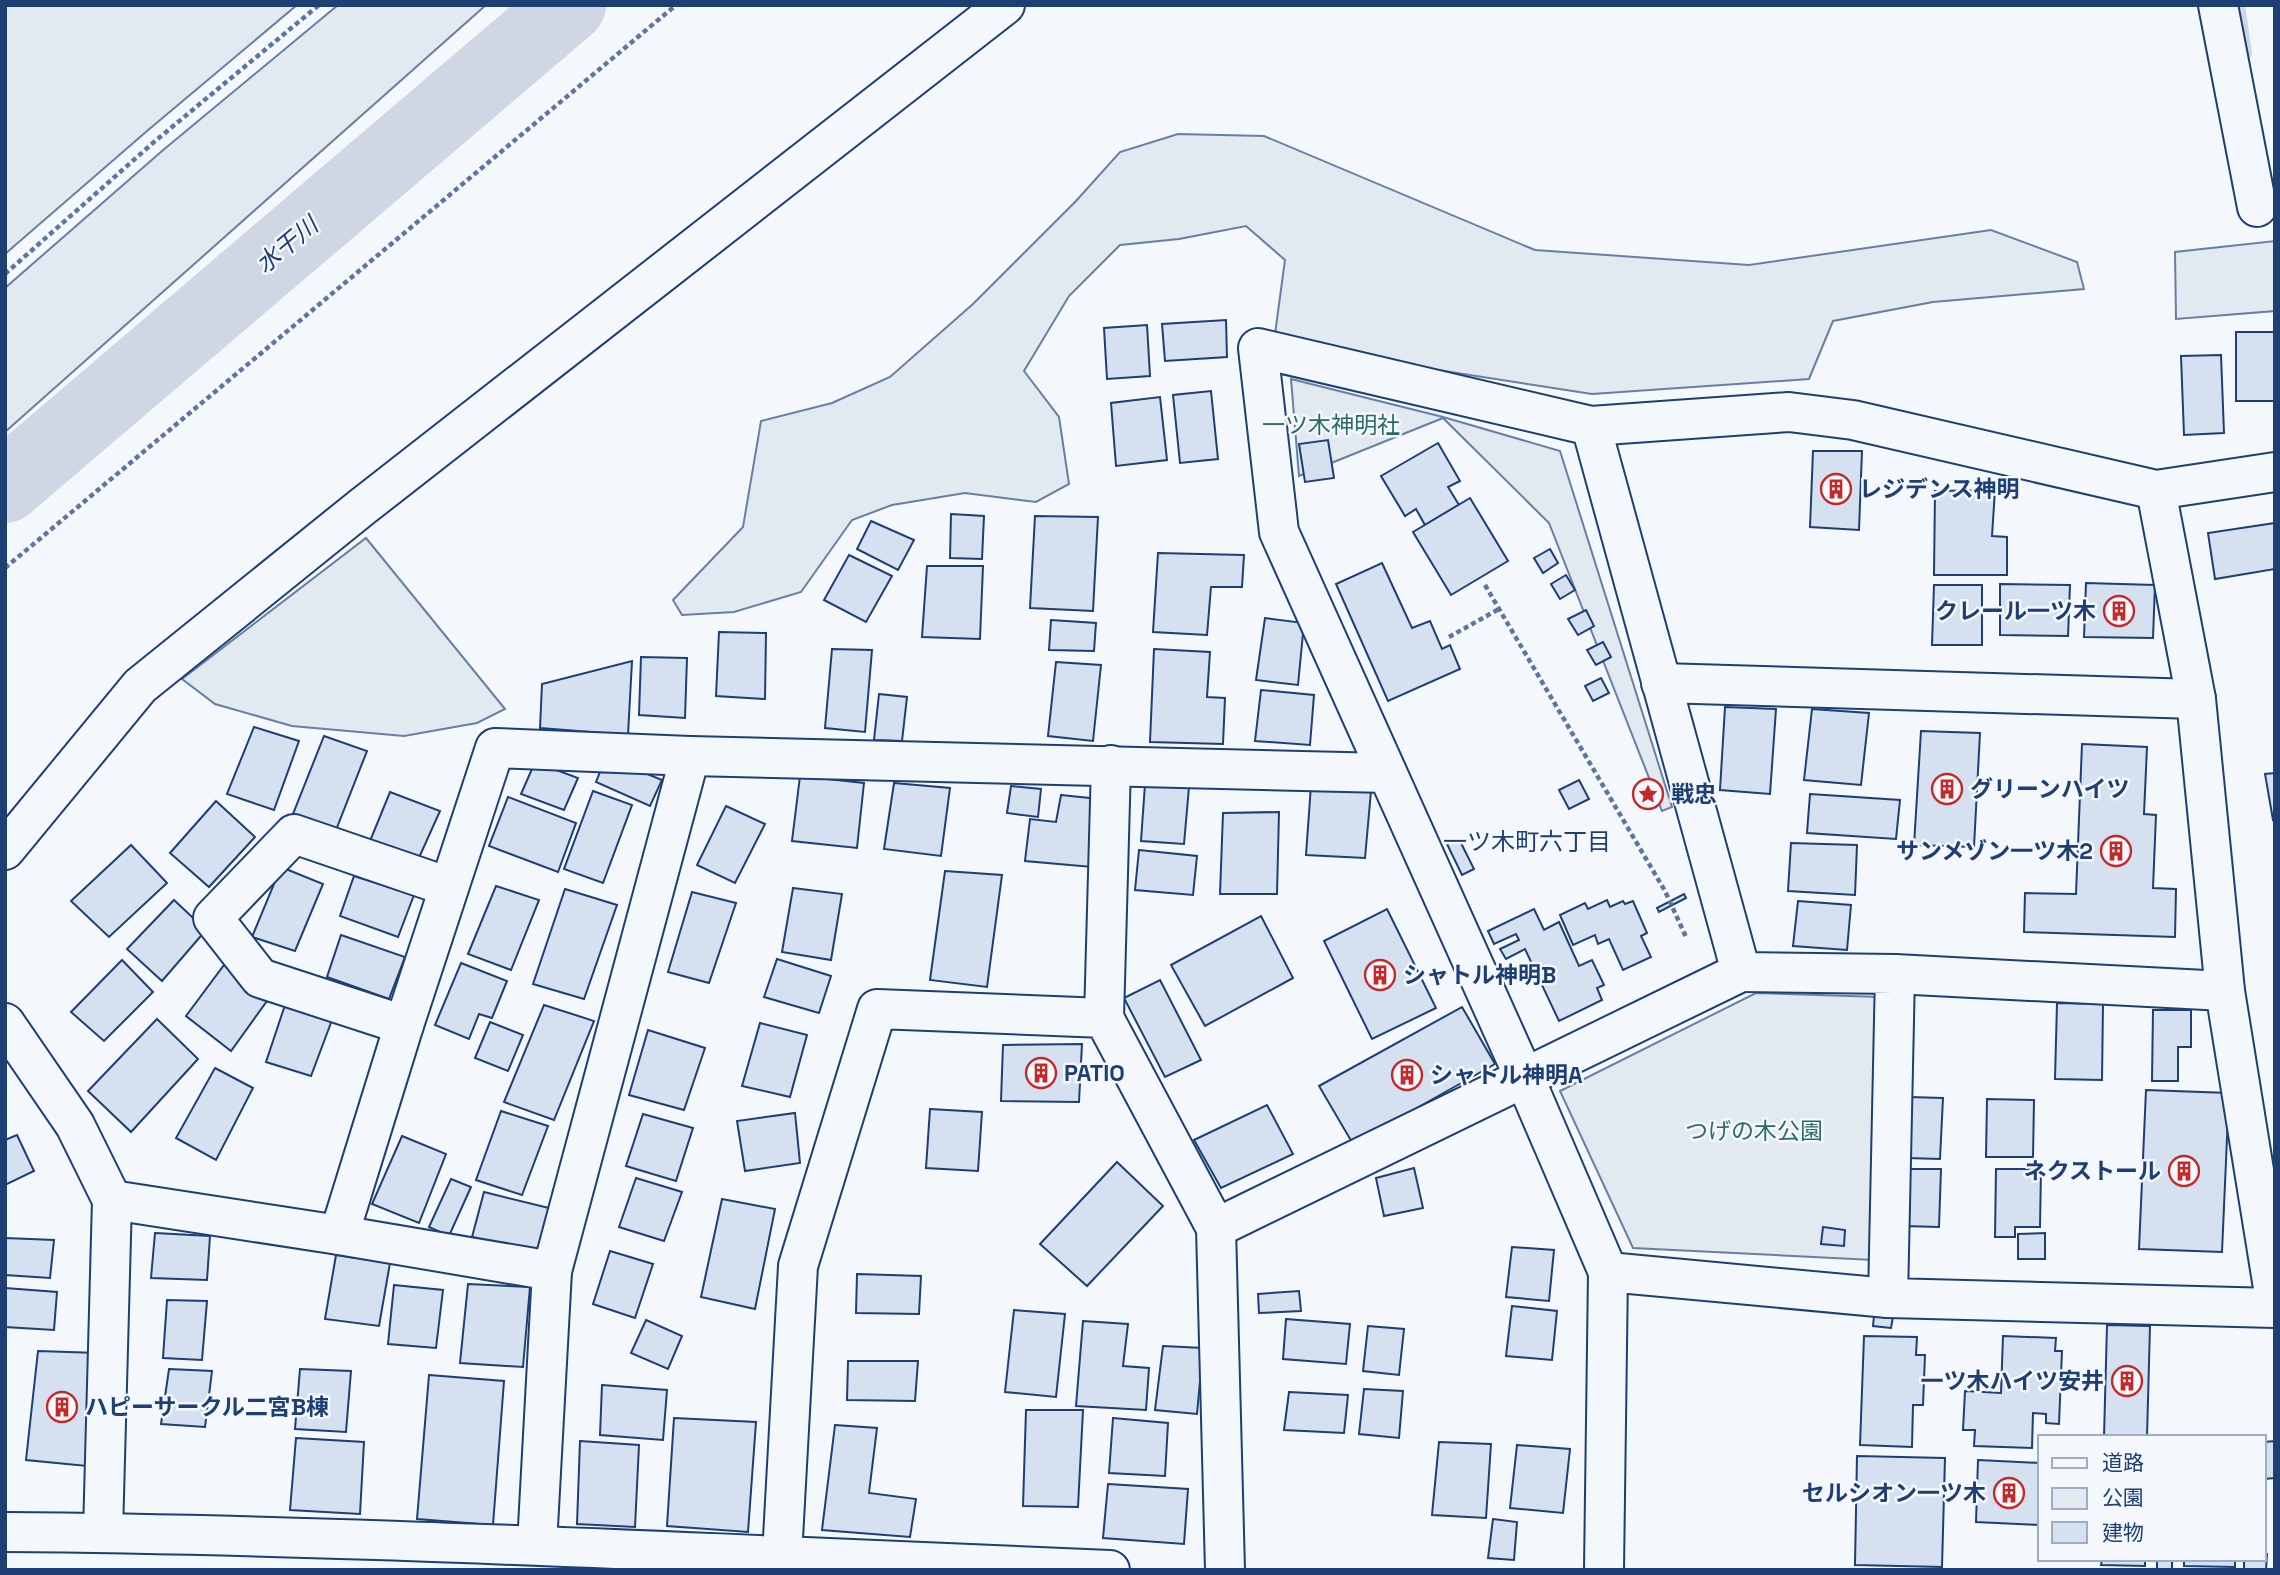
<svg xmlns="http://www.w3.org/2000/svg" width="2280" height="1575" viewBox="0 0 2280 1575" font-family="'Space Grotesk','Noto Sans JP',sans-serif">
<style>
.green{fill:#e3e9f0;stroke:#687fa3;stroke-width:2}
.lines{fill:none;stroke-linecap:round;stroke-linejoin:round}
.stream{stroke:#cfd7e4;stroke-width:12}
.river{stroke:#cfd7e4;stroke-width:74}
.building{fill:#d5e0f0;stroke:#1d3f73;stroke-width:2}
.minor-casing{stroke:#1d3f73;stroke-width:42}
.path{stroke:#5e769c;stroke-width:4.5;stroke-dasharray:5 3.5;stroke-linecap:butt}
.minor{stroke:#f4f7fb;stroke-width:38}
.labels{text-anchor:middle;stroke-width:5;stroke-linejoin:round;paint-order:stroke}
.park-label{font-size:23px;fill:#2c6c60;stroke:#f4f7fb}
.poi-label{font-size:23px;font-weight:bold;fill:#1d3f73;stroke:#f4f7fb;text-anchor:start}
.water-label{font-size:24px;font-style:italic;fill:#1d3f73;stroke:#f4f7fb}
.neighbourhood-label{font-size:24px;fill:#1d3f73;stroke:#f4f7fb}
</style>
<rect width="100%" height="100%" fill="#f4f7fb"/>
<g class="green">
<path d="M5 5H297L147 131 5 254Z"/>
<path d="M338 5H486L5 432V288L162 151Z"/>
<path d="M1178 134 1264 136 1535 250 1749 265 1991 230 2077 262 2084 289 1933 302 1833 321 1809 379 1592 394 1303 349 1275 334 1285 260 1246 226 1179 239 1120 245 1069 296 1024 371 1059 417 1069 484 1036 502 965 493 892 505 852 520 801 592 734 612 682 615 673 600 743 527 761 421 832 403 890 377 973 304 1076 201 1120 152Z"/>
<path d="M2275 241V311L2176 319 2175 252Z"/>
<path d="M1291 379 1443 417 1560 451 1672 807 1662 811 1549 523 1443 418 1299 476Z"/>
<path d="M366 538 505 709 477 723 404 736 292 726 215 704 182 679Z"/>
<path d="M1756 993 1881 997 1873 1260 1633 1248 1560 1091Z"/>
</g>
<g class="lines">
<path class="stream" d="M2239 5 2246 53"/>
<path class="river" d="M5 486 569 5"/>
</g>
<g class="building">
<path d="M1226 320 1227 357 1165 361 1162 324Z"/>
<path d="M1147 325 1150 376 1107 379 1104 328Z"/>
<rect x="2236" y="332" width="39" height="69"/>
<path d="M2221 355 2224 433 2184 435 2181 356Z"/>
<path d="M1211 391 1218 459 1180 463 1173 395Z"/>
<path d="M1160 397 1167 460 1116 466 1111 403Z"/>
<path d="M1328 440 1334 478 1305 482 1299 444Z"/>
<path d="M1438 443 1460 481 1448 487 1459 505 1425 525 1416 509 1405 516 1381 476Z"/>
<path d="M1813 451H1862L1859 530 1810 527Z"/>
<path d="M1995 490 1992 536 2007 537V575H1934L1935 491Z"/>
<path d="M1470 498 1508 561 1451 595 1413 532Z"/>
<path d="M951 514 984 516 982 559 950 558Z"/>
<path d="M1035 516 1098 517 1093 611 1030 608Z"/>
<path d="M871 521 914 540 898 570 857 549Z"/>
<path d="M2275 523V569L2215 579 2208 533Z"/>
<path d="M1550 549 1558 563 1543 573 1534 558Z"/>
<path d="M1158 553 1244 555 1242 587H1211L1207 635 1153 632Z"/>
<path d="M849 555 892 576 866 622 824 600Z"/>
<path d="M1382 563 1412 628 1430 621 1442 649 1450 645 1460 669 1388 701 1336 584Z"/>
<path d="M927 566H983L980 639 922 637Z"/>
<path d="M1566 575 1575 590 1560 599 1551 584Z"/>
<path d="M2086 583 2155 585 2153 638 2084 637Z"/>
<path d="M2000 584 2070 585 2068 636 2000 635Z"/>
<path d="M1934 585H1982V645H1932Z"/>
<path d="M1586 610 1594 626 1578 635 1568 619Z"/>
<path d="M1265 618 1304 623 1298 685 1256 680Z"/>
<path d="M1051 620 1096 623 1094 651 1049 650Z"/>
<path d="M719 632 766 633 765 699 716 696Z"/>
<path d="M1603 642 1611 657 1596 665 1587 650Z"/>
<path d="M832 649 872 650 865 732 825 728Z"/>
<path d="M1154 649 1210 652 1207 697 1225 698 1223 744 1150 742Z"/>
<path d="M641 657 687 658 685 718 639 715Z"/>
<path d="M632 661 628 735 540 728 542 684Z"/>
<path d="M1056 662 1101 665 1093 741 1048 736Z"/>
<path d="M1601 678 1609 693 1593 701 1585 686Z"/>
<path d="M1261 690 1314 695 1310 745 1255 741Z"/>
<path d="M879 694 907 697 902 741 874 740Z"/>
<path d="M1725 707 1776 709 1770 794 1720 790Z"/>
<path d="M1812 709 1869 713 1861 785 1804 780Z"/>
<path d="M254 727 299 741 274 810 227 794Z"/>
<path d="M1921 731 1980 733 1974 847 1914 845Z"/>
<path d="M324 736 367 751 336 830 293 814Z"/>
<path d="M2082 744 2147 747 2144 814 2156 815 2153 888 2176 889 2175 937 2024 932 2025 893 2076 894Z"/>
<path d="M535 762 578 778 564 810 521 794Z"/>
<path d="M600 772 645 773 662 780 650 806 596 782Z"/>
<path d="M2275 773V819L2273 820 2265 774Z"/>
<path d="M800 776 864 783 857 848 792 841Z"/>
<path d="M1579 780 1589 799 1569 809 1559 790Z"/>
<path d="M894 783 950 788 941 856 884 849Z"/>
<path d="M1145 784 1189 787 1184 844 1141 841Z"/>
<path d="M1311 785 1371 791 1365 858 1306 855Z"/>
<path d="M1011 786 1041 789 1038 817 1007 813Z"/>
<path d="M593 791 632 805 603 883 564 869Z"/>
<path d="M390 792 440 811 418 860 370 841Z"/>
<path d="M1810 794 1900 800 1896 839 1807 833Z"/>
<path d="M1061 795 1099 799 1092 867 1025 861 1030 819 1056 822Z"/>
<path d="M508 797 576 823 558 872 489 846Z"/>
<path d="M216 801 255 837 209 887 170 853Z"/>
<path d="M726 806 765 824 735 883 697 865Z"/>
<path d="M1279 812 1277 894H1220L1223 813Z"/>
<path d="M1459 839 1474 869 1462 875 1447 844Z"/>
<path d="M1791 843 1857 845 1855 895 1788 891Z"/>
<path d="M131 845 167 883 109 937 71 901Z"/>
<path d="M1139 850 1197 856 1193 895 1135 890Z"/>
<path d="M281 867 323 884 295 951 252 937Z"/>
<path d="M945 871 1002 875 987 987 930 980Z"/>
<path d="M354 876 414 895 398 937 340 916Z"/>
<path d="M496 886 539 900 511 970 468 954Z"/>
<path d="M793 888 842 894 831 960 782 952Z"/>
<path d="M565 889 617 905 584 999 533 984Z"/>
<path d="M692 892 736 903 709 983 668 972Z"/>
<path d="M1684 894 1686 898 1659 912 1657 908Z"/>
<path d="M174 900 206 930 162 981 127 949Z"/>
<path d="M1607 900 1610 907 1623 901 1625 904 1633 901 1647 933 1641 936 1651 957 1623 970 1609 939 1598 944 1595 935 1573 945 1560 915 1585 903 1588 909Z"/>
<path d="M1798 901 1851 905 1847 950 1793 946Z"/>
<path d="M1387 909 1436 1008 1372 1039 1324 941Z"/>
<path d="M1534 909 1544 930 1559 922 1579 966 1592 960 1604 985 1597 988 1602 1000 1559 1021 1525 949 1506 959 1500 949 1519 940 1516 934 1494 944 1488 931Z"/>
<path d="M1261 916 1293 978 1205 1026 1171 965Z"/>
<path d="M341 935 405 957 389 999 327 977Z"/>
<path d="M777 959 831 976 819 1013 764 997Z"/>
<path d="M122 960 153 992 104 1041 71 1012Z"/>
<path d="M461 963 507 981 492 1018 479 1014 469 1039 435 1025Z"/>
<path d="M224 965 267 1001 231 1051 186 1016Z"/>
<path d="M1160 980 1201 1060 1165 1077 1124 998Z"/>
<path d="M2057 1003 2103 1004 2102 1080 2055 1079Z"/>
<path d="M285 1005 332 1020 311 1076 266 1062Z"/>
<path d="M544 1005 594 1021 554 1120 504 1102Z"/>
<path d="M1462 1007 1495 1064 1353 1144 1319 1086Z"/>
<path d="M2153 1010H2191V1047H2178V1081H2152Z"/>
<path d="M157 1019 198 1059 131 1132 88 1091Z"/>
<path d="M490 1022 523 1035 508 1071 475 1058Z"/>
<path d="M760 1023 807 1035 790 1097 742 1086Z"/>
<path d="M648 1030 705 1048 684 1110 629 1095Z"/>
<path d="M1082 1044 1079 1102 1001 1101 1003 1045Z"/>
<path d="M215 1068 253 1088 216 1160 176 1138Z"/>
<path d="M2146 1090 2229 1093 2222 1252 2139 1249Z"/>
<path d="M1909 1097 1943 1098 1940 1159 1907 1158Z"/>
<path d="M1987 1099 2034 1100 2033 1157H1986Z"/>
<path d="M1267 1105 1293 1154 1221 1188 1194 1140Z"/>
<path d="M930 1109 982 1112 978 1171 926 1168Z"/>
<path d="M501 1111 548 1126 522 1195 476 1180Z"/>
<path d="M795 1113 800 1163 745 1171 737 1121Z"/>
<path d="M643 1114 693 1128 676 1181 626 1166Z"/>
<path d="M17 1135 34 1171 5 1185V1140Z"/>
<path d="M402 1136 446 1154 419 1223 372 1204Z"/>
<path d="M1117 1162 1163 1206 1087 1286 1040 1244Z"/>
<path d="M1414 1168 1423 1208 1384 1216 1376 1178Z"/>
<path d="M1905 1169H1941L1939 1227 1903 1226Z"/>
<path d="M1996 1169H2041L2040 1227H2015V1237H1995Z"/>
<path d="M636 1178 682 1192 664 1241 619 1227Z"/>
<path d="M451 1179 471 1187 449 1236 429 1227Z"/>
<path d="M484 1192 553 1209 541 1254 472 1237Z"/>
<path d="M722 1199 775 1209 755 1309 701 1297Z"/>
<path d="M1823 1227 1845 1230 1844 1246 1821 1244Z"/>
<path d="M155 1233 210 1236 207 1280 151 1278Z"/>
<path d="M2045 1233V1259H2018V1234Z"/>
<path d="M5 1238 54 1240 50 1278 5 1275Z"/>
<path d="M1512 1247 1554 1250 1549 1301 1506 1297Z"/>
<path d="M610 1251 653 1264 635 1318 593 1304Z"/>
<path d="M336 1255 390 1263 379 1326 325 1319Z"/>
<path d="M857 1274 921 1276 919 1314 856 1313Z"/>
<path d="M468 1284 530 1287 523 1367 460 1363Z"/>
<path d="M394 1285 443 1290 436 1348 388 1344Z"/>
<path d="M5 1288 57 1292 54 1330 5 1327Z"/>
<path d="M1299 1291 1301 1311 1259 1313 1258 1294Z"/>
<path d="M167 1300 207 1301 202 1360 163 1358Z"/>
<path d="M1512 1306 1557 1311 1552 1360 1506 1356Z"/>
<path d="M1014 1310 1065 1314 1056 1397 1005 1392Z"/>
<path d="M1874 1316 1893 1317 1891 1328 1873 1326Z"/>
<path d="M1286 1319 1350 1324 1346 1364 1283 1359Z"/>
<path d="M646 1320 682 1336 668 1369 631 1353Z"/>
<path d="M1083 1321 1128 1324 1123 1366 1149 1368 1146 1410 1076 1406Z"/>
<path d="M2107 1325 2150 1326 2147 1437H2104Z"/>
<path d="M1368 1326 1404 1329 1399 1375 1363 1371Z"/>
<path d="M1864 1336 1917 1337 1916 1355H1925L1923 1405H1913L1912 1447 1860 1445Z"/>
<path d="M2003 1336 2056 1338 2055 1351H2062L2059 1424 2046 1423V1414L2033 1413 2032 1448 1974 1446 1975 1430H1963L1965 1391 2001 1393Z"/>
<path d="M1163 1346 1203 1348 1197 1414 1155 1410Z"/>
<path d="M38 1351 98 1353 87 1466 26 1460Z"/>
<path d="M848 1361H918L915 1401 847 1400Z"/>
<path d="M169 1369 212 1371 205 1427 161 1424Z"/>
<path d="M300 1369 351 1371 346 1432 295 1429Z"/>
<path d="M429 1375 504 1381 493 1525 417 1519Z"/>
<path d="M602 1385 667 1390 663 1440 600 1435Z"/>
<path d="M1364 1389 1403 1391 1399 1438 1359 1434Z"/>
<path d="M1289 1392 1348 1395 1344 1433 1284 1430Z"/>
<path d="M1026 1410H1083L1078 1507 1023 1506Z"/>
<path d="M674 1418 756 1422 748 1532 667 1526Z"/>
<path d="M1113 1418 1168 1423 1165 1476 1109 1473Z"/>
<path d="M835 1425 877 1428 869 1493 916 1499 910 1537 822 1530Z"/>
<path d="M296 1438 364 1442 360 1514 290 1510Z"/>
<path d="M580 1441 639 1445 635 1527 577 1524Z"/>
<path d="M2275 1441V1478L2264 1479V1442Z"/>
<path d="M1439 1442 1491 1444 1486 1518 1432 1515Z"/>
<path d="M1517 1445 1570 1449 1563 1513 1510 1508Z"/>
<path d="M1857 1456 1945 1458 1942 1567 1855 1565Z"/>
<path d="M1978 1460 2040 1463V1525L1976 1522Z"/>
<path d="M1108 1484 1188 1489 1184 1544 1103 1538Z"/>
<path d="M1493 1519 1517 1522 1514 1560 1488 1558Z"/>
<path d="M2264 1554H2267L2266 1570H2244V1559H2264Z"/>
<path d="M2102 1559H2145V1566L2101 1565Z"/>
<rect x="2157" y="1559" width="15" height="11"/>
<path d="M2184 1559H2235V1567L2184 1566Z"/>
</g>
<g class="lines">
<g class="minor-casing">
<g id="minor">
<path d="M2218 5 2257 207"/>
<path d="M1591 426 1789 412 1853 420 2156 490 2275 472"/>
<path d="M2156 490 2196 699 2225 991"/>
<path d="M1661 683 2196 699"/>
<path d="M5 850 140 686 362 507 1005 5"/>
<path d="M1895 974 2225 991 2275 1300"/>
<path d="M1104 1018 1111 765"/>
<path d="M5 1023 75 1125 112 1200 103 1533"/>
<path d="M404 1025 260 978 213 918 294 834 449 887"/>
<path d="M112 1200 339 1235 404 1025 495 748 690 756 1387 773"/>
<path d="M1216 1228 1225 1570"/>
<path d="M339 1235 552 1271 537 1545"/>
<path d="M552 1271 690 756"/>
<path d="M1608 1272 1888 1298"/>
<path d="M5 1532C264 1534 523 1545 782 1556L798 1266 877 1009 1104 1018 1216 1228 1741 972"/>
<path d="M772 1570 782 1556 1110 1570"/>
<path d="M1604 1570 1608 1272 1525 1079 1279 532 1258 348 1591 426 1741 972 1895 974 1888 1298 2275 1308"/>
</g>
</g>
<g class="path">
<path d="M5 274 154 142 319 5"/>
<path d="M5 568 676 5"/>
<path d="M1485 585 1665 891 1686 937"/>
<path d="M1449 637 1499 609"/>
</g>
<use href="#minor" class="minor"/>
</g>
<defs>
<g id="building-ring" transform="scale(1.575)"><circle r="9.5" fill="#f4f7fb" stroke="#c62828" stroke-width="1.5"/><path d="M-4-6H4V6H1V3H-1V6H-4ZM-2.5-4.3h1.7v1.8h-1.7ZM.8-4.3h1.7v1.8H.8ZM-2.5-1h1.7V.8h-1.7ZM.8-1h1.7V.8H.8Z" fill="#c62828"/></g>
<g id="sight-ring" transform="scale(1.575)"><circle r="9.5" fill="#f4f7fb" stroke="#c62828" stroke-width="1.5"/><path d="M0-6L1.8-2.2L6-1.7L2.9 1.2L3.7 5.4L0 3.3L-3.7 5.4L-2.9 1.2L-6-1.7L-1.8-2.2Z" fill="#c62828"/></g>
</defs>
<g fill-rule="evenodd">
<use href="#building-ring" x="1836" y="489"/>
<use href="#building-ring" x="2119" y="611"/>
<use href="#building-ring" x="1947" y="789"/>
<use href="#sight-ring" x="1648" y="794"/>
<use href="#building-ring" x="2116" y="851"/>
<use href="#building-ring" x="1380" y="975"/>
<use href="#building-ring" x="1041" y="1073"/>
<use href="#building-ring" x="1407" y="1075"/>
<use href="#building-ring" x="2184" y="1171"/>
<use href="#building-ring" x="2127" y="1381"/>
<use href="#building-ring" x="62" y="1407"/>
<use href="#building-ring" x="2009" y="1493"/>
</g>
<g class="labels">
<g class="park-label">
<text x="1331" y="433">一ツ木神明社</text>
<text x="1754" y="1139">つげの木公園</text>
</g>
<g class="poi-label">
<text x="1859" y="497">レジデンス神明</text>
<text x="2096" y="619" text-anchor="end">クレール一ツ木</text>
<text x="1970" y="797">グリーンハイツ</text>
<text x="1671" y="802">戦忠</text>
<text x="2093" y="859" text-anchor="end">サンメゾン一ツ木2</text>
<text x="1403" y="983">シャトル神明B</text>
<text x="1064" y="1081">PATIO</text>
<text x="1430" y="1083">シャトル神明A</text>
<text x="2161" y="1179" text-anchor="end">ネクストール</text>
<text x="2104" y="1389" text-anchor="end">一ツ木ハイツ安井</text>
<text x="85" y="1415">ハピーサークル二宮B棟</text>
<text x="1986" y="1501" text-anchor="end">セルシオン一ツ木</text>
</g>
<g class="water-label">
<text transform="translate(287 245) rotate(-40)" y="8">水干川</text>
</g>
<g class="neighbourhood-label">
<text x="1527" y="850">一ツ木町六丁目</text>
</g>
</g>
<rect width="2280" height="1575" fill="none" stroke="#1d3f73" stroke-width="14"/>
<rect x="2038" y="1435" width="228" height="126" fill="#f4f7fb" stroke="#9eadc5" stroke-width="2"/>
<rect x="2052" y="1458" width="35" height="10" fill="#f4f7fb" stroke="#9eadc5" stroke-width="2"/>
<text x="2102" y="1470" font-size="21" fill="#1d3f73">道路</text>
<rect x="2052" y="1488" width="35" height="21" fill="#e3e9f0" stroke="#9eadc5" stroke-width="2"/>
<text x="2102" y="1505" font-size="21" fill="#1d3f73">公園</text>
<rect x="2052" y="1522" width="35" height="21" fill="#d5e0f0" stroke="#9eadc5" stroke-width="2"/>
<text x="2102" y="1540" font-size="21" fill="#1d3f73">建物</text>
</svg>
